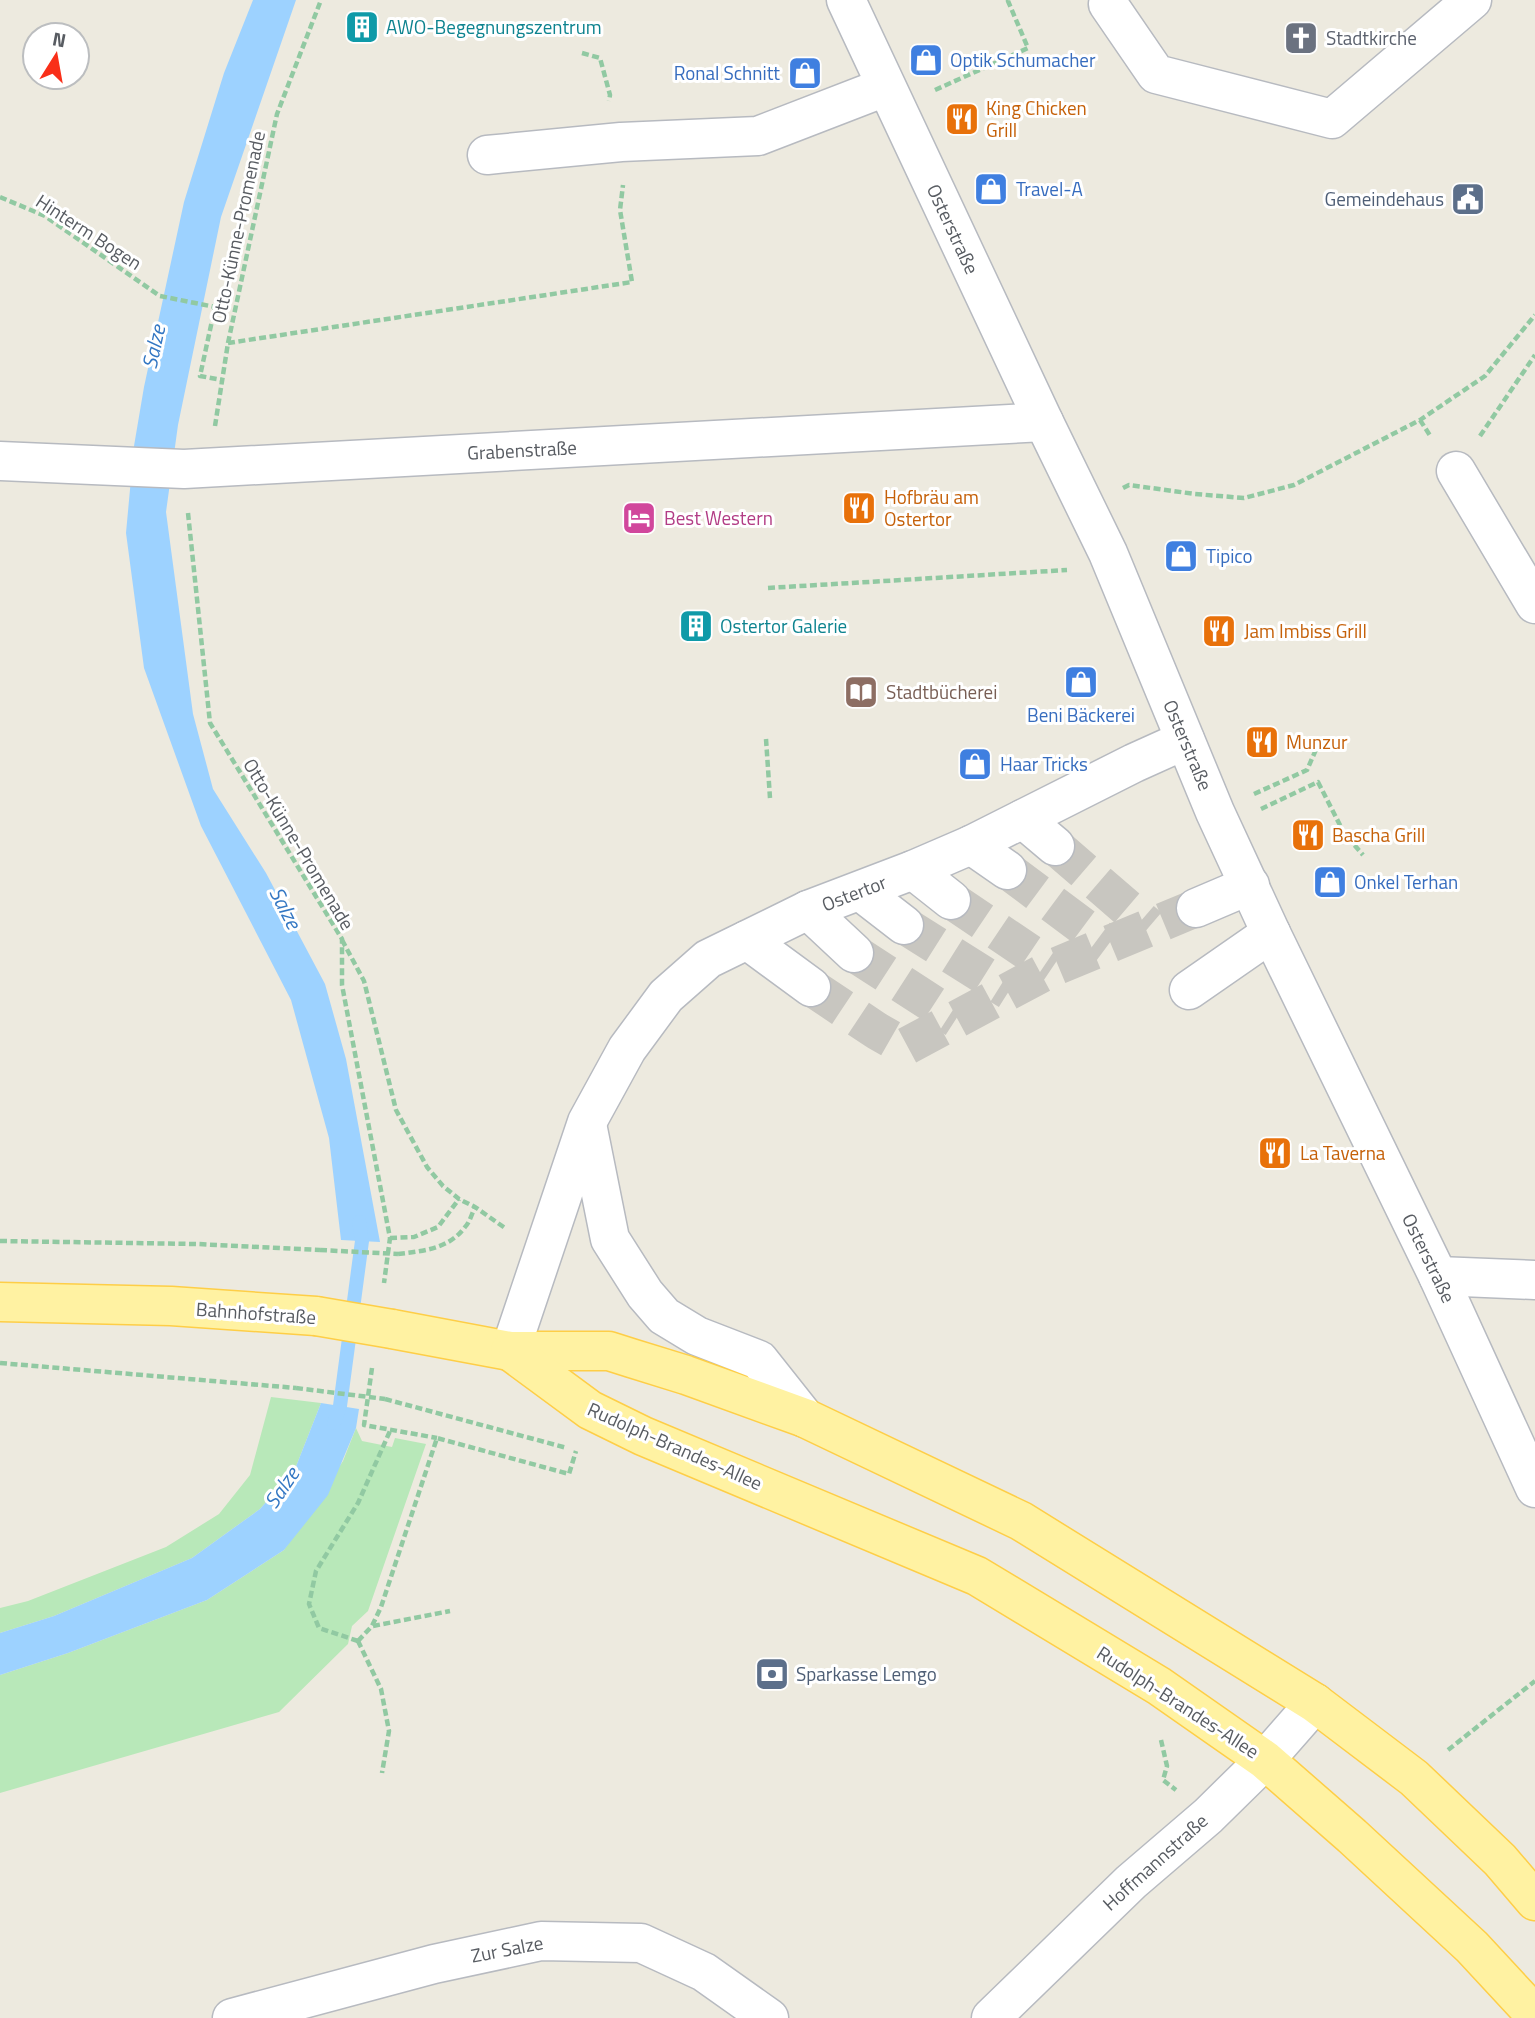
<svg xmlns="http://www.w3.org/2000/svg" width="1535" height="2018" viewBox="0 0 1535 2018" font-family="'Titillium Web',sans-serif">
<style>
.green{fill:#b8e8b9}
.water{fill:#9dd2ff}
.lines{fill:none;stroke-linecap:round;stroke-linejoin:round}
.stream{stroke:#9dd2ff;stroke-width:14}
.minor-tunnel{stroke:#c8c6c0;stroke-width:38;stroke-dasharray:38 19;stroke-linecap:butt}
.minor-casing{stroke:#b7bac0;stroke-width:41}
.major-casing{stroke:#fece47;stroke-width:41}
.path{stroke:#91c9a2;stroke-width:4.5;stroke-dasharray:7 3.5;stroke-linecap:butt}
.minor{stroke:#fff;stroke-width:38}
.major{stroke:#fff2a2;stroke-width:38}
.major-bridge-casing{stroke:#fece47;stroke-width:41;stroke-linecap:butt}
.path-bridge{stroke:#91c9a2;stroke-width:4.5;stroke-dasharray:7 3.5;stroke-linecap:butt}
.major-bridge{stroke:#fff2a2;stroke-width:38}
.labels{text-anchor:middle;stroke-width:6;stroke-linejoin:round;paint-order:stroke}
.culture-label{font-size:19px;fill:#0d838f;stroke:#fff;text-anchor:start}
.worship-label{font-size:19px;fill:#5b616d;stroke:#fff;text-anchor:start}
.shop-label{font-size:19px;fill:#366cbe;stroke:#fff;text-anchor:start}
.food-label{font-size:19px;fill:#c56008;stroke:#fff;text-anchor:start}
.service-label{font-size:19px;fill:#4e5e75;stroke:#fff;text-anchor:end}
.street-label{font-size:19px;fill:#585c62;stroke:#fff}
.hotel-label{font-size:19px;fill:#b23c85;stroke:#fff;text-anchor:start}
.education-label{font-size:19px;fill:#785e54;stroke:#fff;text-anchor:start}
.water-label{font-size:21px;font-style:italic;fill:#3377c3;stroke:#fff}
</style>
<rect width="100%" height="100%" fill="#edeadf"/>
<g class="green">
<path d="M271 1397 321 1403 295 1469 260 1509 192 1558 54 1616 0 1633V1608L28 1601 166 1547 219 1514 250 1475Z"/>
<path d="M356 1428 362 1441 392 1447 395 1438 426 1444 368 1611 352 1626 348 1644 279 1712 0 1793V1675L68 1653 207 1600 284 1550 343 1461Z"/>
</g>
<g class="water">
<path d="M253 0H296L221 217 178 425 166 512 193 714 213 789 266 873 325 984 346 1059 380 1242 341 1240 329 1138 291 1000 201 826 144 668 126 533 134 446 144 387 184 202 224 73Z"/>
<path d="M321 1403 359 1409 356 1428 328 1495 284 1550 207 1600 68 1653 0 1675V1633L54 1616 192 1558 260 1509 295 1469Z"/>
</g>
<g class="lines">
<path class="stream" d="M334 1423 340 1406 362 1241 359 1222"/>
<g class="minor-tunnel">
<path d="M1055 846 1149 927"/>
<path d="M1007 870 1108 945"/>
<path d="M951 900 1052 968"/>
<path d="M904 925 1009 991"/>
<path d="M854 953 956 1019"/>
<path d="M811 987 877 1031 905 1047 1052 968 1196 908"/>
</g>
<g class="minor-casing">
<g id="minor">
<path d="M846 0 1044 422 1108 553 1215 812 1271 933 1438 1276 1535 1488"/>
<path d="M1109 0 1108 4 1156 74 1332 119 1472 0"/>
<path d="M487 155 621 142 758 136 885 87"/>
<path d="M0 461 184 469 1044 422"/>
<path d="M1456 471 1535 604"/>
<path d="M1023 819 1055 846"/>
<path d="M971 845 1007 870"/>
<path d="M913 870 951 900"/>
<path d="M860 891 904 925"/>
<path d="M1196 908 1250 885"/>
<path d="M808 910 854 953"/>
<path d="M747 940 811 987"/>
<path d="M1189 990 1271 933"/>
<path d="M587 1124 610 1239 645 1294 664 1316 697 1336 759 1360 805 1418"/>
<path d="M1438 1276 1535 1280"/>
<path d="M510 1351 587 1122 627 1049 666 996 708 959 808 910 913 870 971 845 1134 763 1185 740"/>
<path d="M232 2018 434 1964 541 1941 641 1943 704 1972 769 2018"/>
<path d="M991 2018 1131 1882 1208 1816 1265 1760 1315 1703"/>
</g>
</g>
<g class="major-casing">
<g id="major">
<path d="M0 1302 171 1306 316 1316"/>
<path d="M392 1329 510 1351H609L631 1358 686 1375 805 1418 1021 1521 1315 1703 1414 1778 1500 1860 1535 1901"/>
<path d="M510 1351 590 1410 643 1436 977 1576 1159 1686 1265 1760 1352 1836 1472 1947 1535 2015"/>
</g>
</g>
<g class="path">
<path d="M582 53 600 58 610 95 609 101"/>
<path d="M935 90 1028 48 1008 1 1010 0"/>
<path d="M0 197 45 216 160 296 215 307 200 376 222 380"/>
<path d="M228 343 632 282 620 210 623 185"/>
<path d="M1420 420 1431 437"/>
<path d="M215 426 228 343 277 114 321 0"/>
<path d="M1480 436 1535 355"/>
<path d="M1123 488 1129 485 1195 494 1244 498 1294 485 1420 420 1485 376 1535 315"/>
<path d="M188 513 210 723 342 939V985L390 1238 384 1283"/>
<path d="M768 588 1067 570"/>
<path d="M766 739 770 798"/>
<path d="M1254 794 1307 770 1318 745"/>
<path d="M1261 809 1318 782 1344 833 1363 855"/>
<path d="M342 940 364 981 396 1110 427 1167 443 1186 459 1199 475 1207 505 1228"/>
<path d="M390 1238 414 1237 438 1227 459 1199"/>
<path d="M0 1241 197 1244 320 1250"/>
<path d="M398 1254C423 1251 449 1249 465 1227 470 1222 472 1213 475 1207"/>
<path d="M0 1363 296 1388"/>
<path d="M372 1368 364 1425 437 1438"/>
<path d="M385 1399 567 1448"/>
<path d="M373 1626 450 1611"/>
<path d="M358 1641 372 1626 381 1607 437 1438 569 1474 576 1451"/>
<path d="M358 1641 319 1628 309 1604 316 1571 358 1503 390 1431"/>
<path d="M358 1641 381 1689 389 1731 382 1773"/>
<path d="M1161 1740 1167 1766 1163 1780 1176 1790"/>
<path d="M1448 1750 1535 1681"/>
</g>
<use href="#minor" class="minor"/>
<use href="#major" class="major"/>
<g class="major-bridge-casing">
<path id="major-bridge" d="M316 1316 392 1329"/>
</g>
<g class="path-bridge">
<path d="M320 1250 398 1254"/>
<path d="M296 1388 385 1399"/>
</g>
<use href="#major-bridge" class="major-bridge"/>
</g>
<defs>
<g id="building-square" transform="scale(1.75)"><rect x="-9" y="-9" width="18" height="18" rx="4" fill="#0f9aa8" stroke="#fff"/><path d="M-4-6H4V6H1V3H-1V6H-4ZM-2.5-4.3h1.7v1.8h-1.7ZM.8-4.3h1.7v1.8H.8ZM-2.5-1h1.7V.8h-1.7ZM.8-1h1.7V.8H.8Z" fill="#fff"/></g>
<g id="church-square" transform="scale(1.75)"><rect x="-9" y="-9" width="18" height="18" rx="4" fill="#6b7280" stroke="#fff"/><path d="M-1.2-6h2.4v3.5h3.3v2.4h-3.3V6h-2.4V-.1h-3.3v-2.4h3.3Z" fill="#fff"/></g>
<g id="shop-square" transform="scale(1.75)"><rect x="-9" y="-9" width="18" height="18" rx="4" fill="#3f7fe0" stroke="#fff"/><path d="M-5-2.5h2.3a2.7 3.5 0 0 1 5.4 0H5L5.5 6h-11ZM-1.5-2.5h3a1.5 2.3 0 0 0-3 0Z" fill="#fff"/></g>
<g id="restaurant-square" transform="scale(1.75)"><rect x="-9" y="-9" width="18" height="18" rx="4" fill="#e8710a" stroke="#fff"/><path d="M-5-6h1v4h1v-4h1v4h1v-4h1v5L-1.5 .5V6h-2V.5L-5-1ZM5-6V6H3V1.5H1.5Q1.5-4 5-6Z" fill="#fff"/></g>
<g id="civic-square" transform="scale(1.75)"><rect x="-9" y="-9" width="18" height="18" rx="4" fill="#5c6f8a" stroke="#fff"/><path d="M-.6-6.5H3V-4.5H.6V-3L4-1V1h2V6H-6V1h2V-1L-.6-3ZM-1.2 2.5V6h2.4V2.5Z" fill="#fff"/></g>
<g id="hotel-square" transform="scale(1.75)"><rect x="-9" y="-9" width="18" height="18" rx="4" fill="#d1479c" stroke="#fff"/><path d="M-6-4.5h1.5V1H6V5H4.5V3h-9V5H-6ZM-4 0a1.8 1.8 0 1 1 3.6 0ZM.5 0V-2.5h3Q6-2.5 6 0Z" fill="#fff"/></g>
<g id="library-square" transform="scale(1.75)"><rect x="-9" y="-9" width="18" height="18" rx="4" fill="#8d6e63" stroke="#fff"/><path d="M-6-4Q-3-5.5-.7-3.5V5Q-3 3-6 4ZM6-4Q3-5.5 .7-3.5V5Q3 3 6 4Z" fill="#fff"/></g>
<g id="bank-square" transform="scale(1.75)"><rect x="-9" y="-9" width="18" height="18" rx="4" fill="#5c6f8a" stroke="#fff"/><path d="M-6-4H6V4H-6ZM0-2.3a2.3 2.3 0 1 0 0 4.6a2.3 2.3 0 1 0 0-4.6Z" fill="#fff"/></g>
</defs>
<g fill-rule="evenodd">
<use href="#building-square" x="362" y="27"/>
<use href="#church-square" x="1301" y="38"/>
<use href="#shop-square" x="926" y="60"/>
<use href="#shop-square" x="805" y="73"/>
<use href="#restaurant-square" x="962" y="119"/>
<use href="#shop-square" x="991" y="189"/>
<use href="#civic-square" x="1468" y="199"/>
<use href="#restaurant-square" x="859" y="508"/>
<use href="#hotel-square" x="639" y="518"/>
<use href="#shop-square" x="1181" y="556"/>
<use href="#building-square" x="696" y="626"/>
<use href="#restaurant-square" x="1219" y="631"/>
<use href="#shop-square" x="1081" y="682"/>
<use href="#library-square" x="861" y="692"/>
<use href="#restaurant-square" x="1262" y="742"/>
<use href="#shop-square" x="975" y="764"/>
<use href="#restaurant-square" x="1308" y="835"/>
<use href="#shop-square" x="1330" y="882"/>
<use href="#restaurant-square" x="1275" y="1153"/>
<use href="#bank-square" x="772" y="1674"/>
</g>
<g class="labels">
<g class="culture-label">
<text x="386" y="34">AWO-Begegnungszentrum</text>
<text x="720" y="633">Ostertor Galerie</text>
</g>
<g class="worship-label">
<text x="1326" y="45">Stadtkirche</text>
</g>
<g class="shop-label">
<text x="950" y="67">Optik Schumacher</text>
<text x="780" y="80" text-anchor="end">Ronal Schnitt</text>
<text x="1016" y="196">Travel-A</text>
<text x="1206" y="563">Tipico</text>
<text x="1081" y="722" text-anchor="middle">Beni Bäckerei</text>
<text x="1000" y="771">Haar Tricks</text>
<text x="1354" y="889">Onkel Terhan</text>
</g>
<g class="food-label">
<text x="986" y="115">King Chicken<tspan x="986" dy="22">Grill</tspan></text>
<text x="884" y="504">Hofbräu am<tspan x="884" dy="22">Ostertor</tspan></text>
<text x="1244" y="638">Jam Imbiss Grill</text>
<text x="1286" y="749">Munzur</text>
<text x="1332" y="842">Bascha Grill</text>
<text x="1300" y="1160">La Taverna</text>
</g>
<g class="service-label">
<text x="1444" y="206">Gemeindehaus</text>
<text x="796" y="1681" text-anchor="start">Sparkasse Lemgo</text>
</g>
<g class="street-label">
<text transform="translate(238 227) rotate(-78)" y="7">Otto-Künne-Promenade</text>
<text transform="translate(953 229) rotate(65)" y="7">Osterstraße</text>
<text transform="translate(89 232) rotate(33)" y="7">Hinterm Bogen</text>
<text transform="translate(522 450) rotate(-3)" y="7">Grabenstraße</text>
<text transform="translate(1188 745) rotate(67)" y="7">Osterstraße</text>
<text transform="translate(299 844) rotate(59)" y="7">Otto-Künne-Promenade</text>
<text transform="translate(854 893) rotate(-21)" y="7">Ostertor</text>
<text transform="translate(1429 1258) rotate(64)" y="7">Osterstraße</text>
<text transform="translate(256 1313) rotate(4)" y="7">Bahnhofstraße</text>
<text transform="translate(675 1446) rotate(24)" y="7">Rudolph-Brandes-Allee</text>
<text transform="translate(1178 1702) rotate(33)" y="7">Rudolph-Brandes-Allee</text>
<text transform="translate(1155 1862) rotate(-42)" y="7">Hoffmannstraße</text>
<text transform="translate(507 1949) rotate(-11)" y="7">Zur Salze</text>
</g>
<g class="hotel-label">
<text x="664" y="525">Best Western</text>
</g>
<g class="education-label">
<text x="886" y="699">Stadtbücherei</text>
</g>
<g class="water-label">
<text transform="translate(154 347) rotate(-78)" y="7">Salze</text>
<text transform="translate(285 908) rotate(63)" y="7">Salze</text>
<text transform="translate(282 1488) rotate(-56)" y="7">Salze</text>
</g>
</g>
<g transform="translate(56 56) rotate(11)"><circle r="33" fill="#ffffff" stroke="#bcbec0" stroke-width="2"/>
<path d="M0-5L12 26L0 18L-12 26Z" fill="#f92f19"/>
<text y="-10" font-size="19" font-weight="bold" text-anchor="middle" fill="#585c62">N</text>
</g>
</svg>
